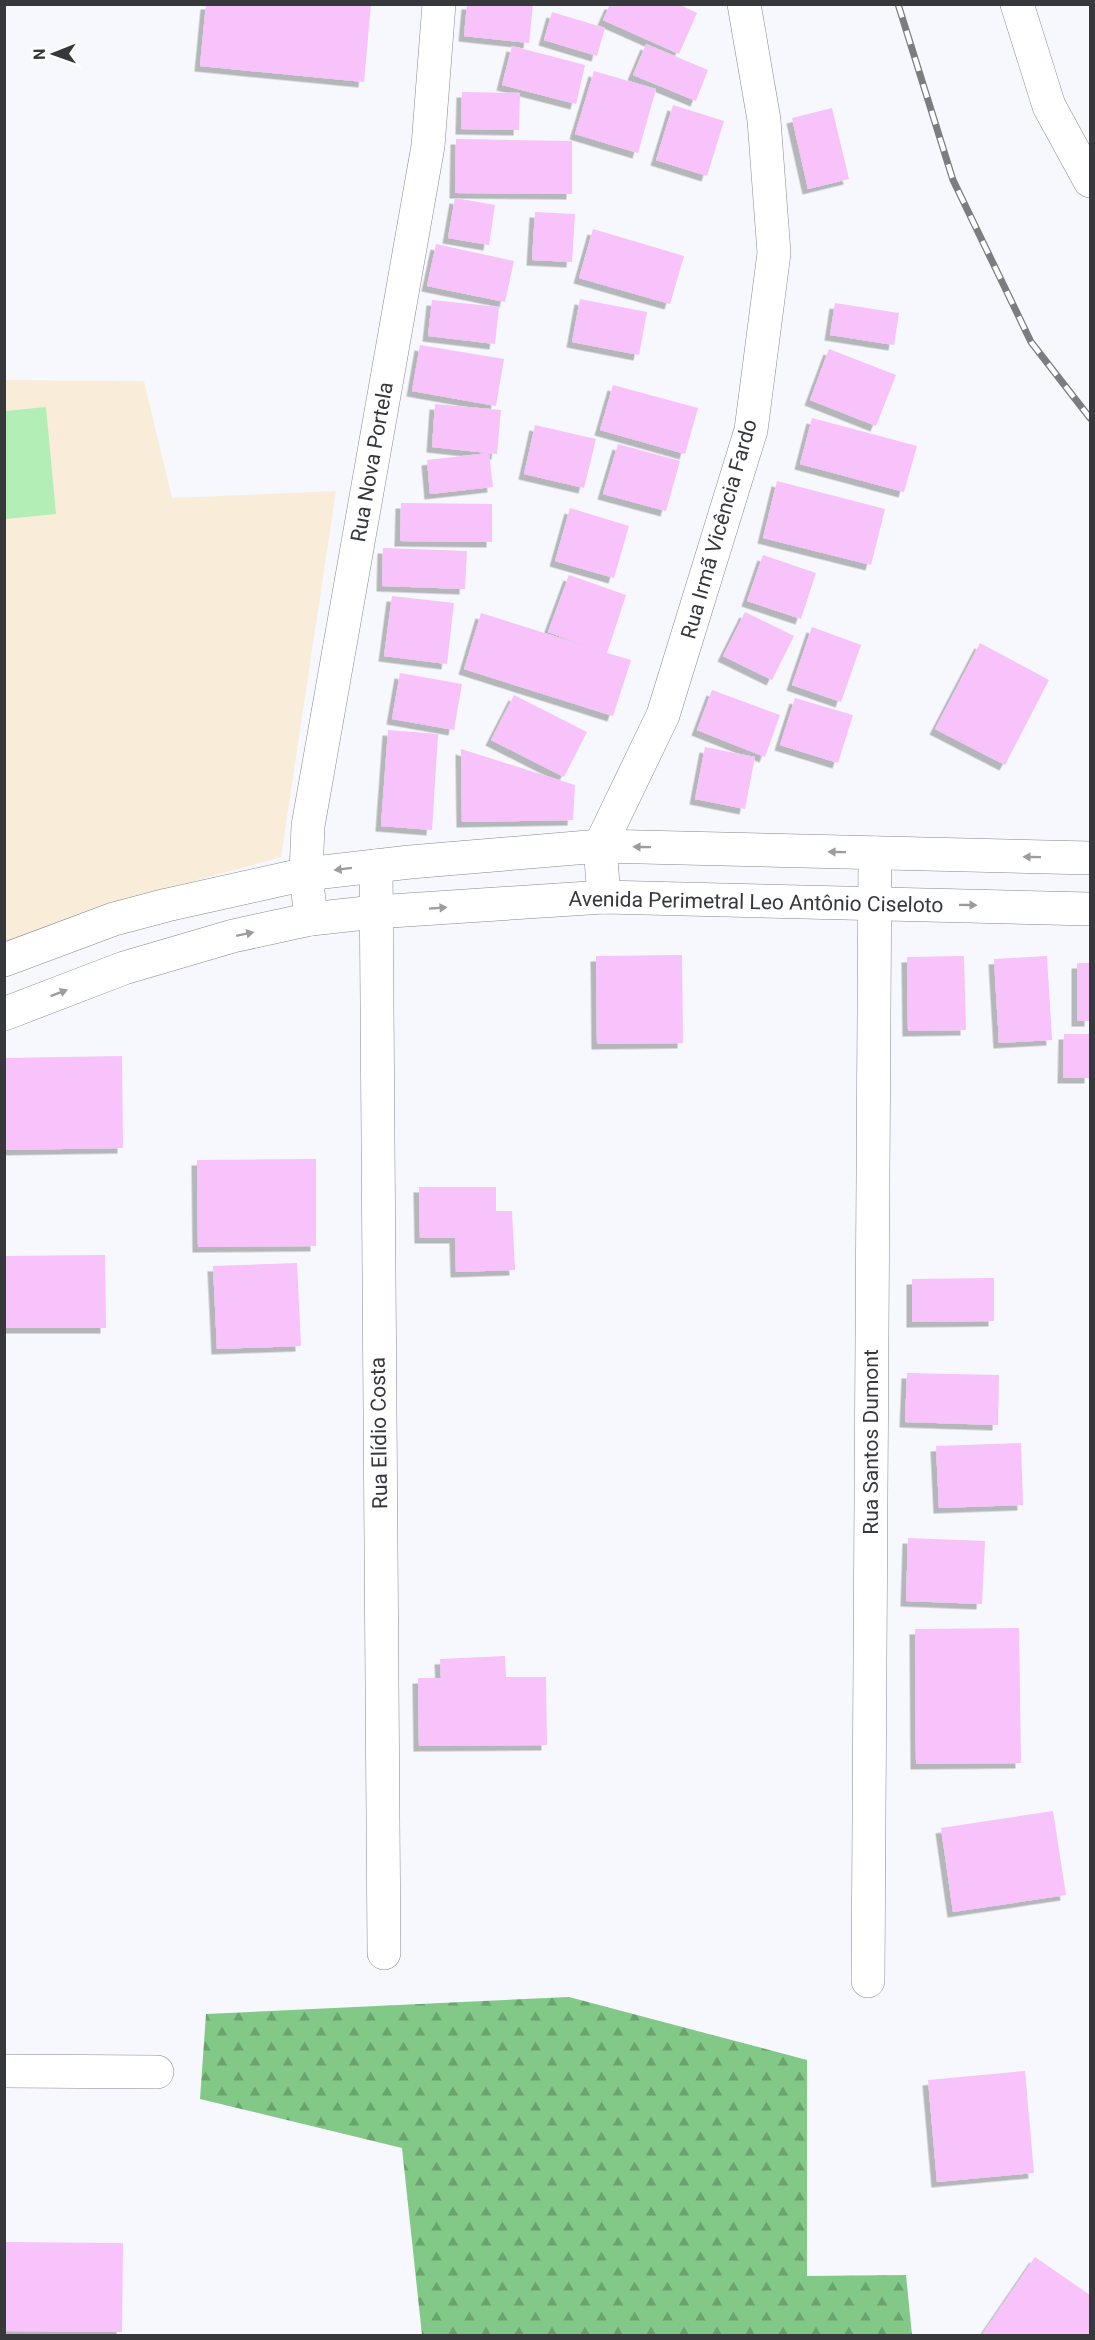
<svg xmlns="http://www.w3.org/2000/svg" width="1095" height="2340" viewBox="0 0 1095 2340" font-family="Roboto,sans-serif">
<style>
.education{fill:#f9edd9}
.green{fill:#b2eeb5}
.forest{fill:url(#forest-firs)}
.building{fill:#f8c2fa;filter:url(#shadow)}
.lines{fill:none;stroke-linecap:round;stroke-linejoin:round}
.minor-casing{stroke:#868991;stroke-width:34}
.tertiary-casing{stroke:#868991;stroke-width:34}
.minor{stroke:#fff;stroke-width:33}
.tertiary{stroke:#fff;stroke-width:33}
.rail-casing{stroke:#7b7d81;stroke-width:7}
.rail{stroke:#fff;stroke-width:4.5;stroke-dasharray:14;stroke-linecap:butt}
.oneway{fill:#9a9c9d}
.labels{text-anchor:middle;stroke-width:4.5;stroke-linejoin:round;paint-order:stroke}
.street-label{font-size:21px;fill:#36383b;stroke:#fff}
</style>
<defs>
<pattern id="forest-firs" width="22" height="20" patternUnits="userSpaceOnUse" patternTransform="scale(1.5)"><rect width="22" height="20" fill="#82c886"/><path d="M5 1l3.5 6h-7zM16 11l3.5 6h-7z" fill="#6ba36f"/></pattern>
<filter id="shadow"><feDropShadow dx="-5.5" dy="5.5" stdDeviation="0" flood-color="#0004"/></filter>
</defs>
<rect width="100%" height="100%" fill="#f6f8fd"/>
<path class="education" d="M5 380 144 381 172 498 336 491 281 857 143 895 5 945Z"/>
<path class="green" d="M46 407 56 514 5 519V411Z"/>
<path class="forest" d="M569 1997 807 2060V2276L906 2275 912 2335H422L402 2148 200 2099 206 2014Z"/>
<g class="building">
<path d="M206 4H371L364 82 200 66Z"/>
<path d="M467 4H533L529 43 464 36Z"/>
<path d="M610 4H678L697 13 679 54 603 20Z"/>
<path d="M552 12 605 28 597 56 544 40Z"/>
<path d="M646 44 708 70 696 101 633 75Z"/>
<path d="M512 46 585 65 576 104 502 85Z"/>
<path d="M594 71 656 89 638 153 575 134Z"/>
<path d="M462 92 520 93 519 130 461 129Z"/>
<path d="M673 105 724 121 707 176 656 160Z"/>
<path d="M832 108 849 179 808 189 792 118Z"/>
<path d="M456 139 572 141V194L455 193Z"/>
<path d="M455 198 495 205 489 245 448 238Z"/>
<path d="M535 212 575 214 572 262 532 260Z"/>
<path d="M593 229 684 256 670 304 579 278Z"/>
<path d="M436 244 514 261 505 302 427 286Z"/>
<path d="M580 299 647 312 639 355 572 342Z"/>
<path d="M432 300 499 307 495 344 428 336Z"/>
<path d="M835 303 899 313 894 345 830 335Z"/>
<path d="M420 345 504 359 496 406 412 391Z"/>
<path d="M829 349 896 375 876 426 810 400Z"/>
<path d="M613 385 698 408 685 454 600 430Z"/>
<path d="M435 404 501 410 497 454 432 447Z"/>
<path d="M812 418 917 446 904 492 800 464Z"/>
<path d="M535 425 596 439 584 488 524 474Z"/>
<path d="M618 444 680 461 666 511 603 494Z"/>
<path d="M489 453 493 487 430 494 427 460Z"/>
<path d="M777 481 885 509 871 565 763 538Z"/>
<path d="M401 503 492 504V542L400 541Z"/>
<path d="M570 508 629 526 614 578 555 561Z"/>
<path d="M383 548 467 551 465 589 382 586Z"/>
<path d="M763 555 816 573 801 619 747 601Z"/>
<path d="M569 575 626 595 607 653 631 660 613 716 464 669 481 613 586 646 548 632Z"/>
<path d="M392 596 454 603 447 664 384 656Z"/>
<path d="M745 612 794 636 772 680 723 656Z"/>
<path d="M812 627 861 645 841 702 792 685Z"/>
<path d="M980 643 1049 680 1005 765 935 729Z"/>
<path d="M400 673 462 684 454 730 392 719Z"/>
<path d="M712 690 780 715 765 757 697 730Z"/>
<path d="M514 695 587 732 564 777 491 740Z"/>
<path d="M795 698 853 715 838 763 780 745Z"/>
<path d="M388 730 438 734 432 830 381 826Z"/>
<path d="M705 747 755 757 745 809 695 799Z"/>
<path d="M461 749 575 785 573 820 462 822Z"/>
<path d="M682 955 683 1043 597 1044 596 956Z"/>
<path d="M964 956 966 1030 908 1031 907 957Z"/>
<path d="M1047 956 1052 1040 999 1043 994 959Z"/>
<rect x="1077" y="963" width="13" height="58"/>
<path d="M1064 1034H1090V1078H1063Z"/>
<path d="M122 1056 123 1148 4 1150V1058Z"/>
<path d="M316 1159V1246L198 1247 197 1160Z"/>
<path d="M419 1187H496V1211H512L515 1270 456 1272 455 1238H420Z"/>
<path d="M105 1255 106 1328H4V1256Z"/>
<path d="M297 1263 301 1346 217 1349 213 1266Z"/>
<path d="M994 1278V1321L912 1322V1279Z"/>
<path d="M907 1373 999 1375 998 1425 905 1422Z"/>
<path d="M1021 1443 1023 1505 939 1508 936 1446Z"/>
<path d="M908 1538 985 1541 982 1604 906 1601Z"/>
<path d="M1019 1628 1021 1763 916 1764 915 1629Z"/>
<path d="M505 1656 506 1677H546L547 1745 419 1746 418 1678H441L440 1659Z"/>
<path d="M1053 1811 1066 1895 953 1912 941 1828Z"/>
<path d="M1025 2071 1034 2173 937 2182 928 2080Z"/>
<path d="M6 2242 123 2243 122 2332 6 2331Z"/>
<path d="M1035 2257 1090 2295V2336H981Z"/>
</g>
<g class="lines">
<g class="minor-casing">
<g id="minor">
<path d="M1017 4 1049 106 1090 181"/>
<path d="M376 866 384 1953"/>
<path d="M604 897 600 846 663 715 751 430 774 253 764 120 744 4"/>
<path d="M311 919 306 874 308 826 428 146 439 4"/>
<path d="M868 1981 875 853"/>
<path d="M4 2071 157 2072"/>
</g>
</g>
<g class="tertiary-casing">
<g id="tertiary">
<path d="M4 960 114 919 167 905 306 874 410 862 600 846 1090 858"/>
<path d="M4 1014 124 968 233 936 311 919 375 912 604 897 1090 909"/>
</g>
</g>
<use href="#minor" class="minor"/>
<use href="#tertiary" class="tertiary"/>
<g class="rail-casing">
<path id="rail" d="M898 4 953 180 1031 342 1090 418"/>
</g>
<use href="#rail" class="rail"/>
</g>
<defs><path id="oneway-solid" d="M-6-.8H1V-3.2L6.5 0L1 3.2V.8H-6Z" transform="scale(1.5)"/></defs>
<g class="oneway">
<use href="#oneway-solid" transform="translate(642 847) rotate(-179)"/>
<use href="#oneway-solid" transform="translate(837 852) rotate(-179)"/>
<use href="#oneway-solid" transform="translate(1032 857) rotate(-179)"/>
<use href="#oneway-solid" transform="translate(343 869) rotate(173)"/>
<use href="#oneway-solid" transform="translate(968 905) rotate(1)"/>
<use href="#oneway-solid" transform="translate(438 908) rotate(-4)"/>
<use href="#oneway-solid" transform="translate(245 934) rotate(-12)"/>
<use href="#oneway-solid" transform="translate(59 993) rotate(-21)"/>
</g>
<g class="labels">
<g class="street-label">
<text transform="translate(372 462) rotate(-80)" y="7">Rua Nova Portela</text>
<text transform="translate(719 529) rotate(-74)" y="7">Rua Irmã Vicência Fardo</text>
<text transform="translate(756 902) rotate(1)" y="7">Avenida Perimetral Leo Antônio Ciseloto</text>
<text transform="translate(379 1433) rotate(-91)" y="7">Rua Elídio Costa</text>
<text transform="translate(871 1442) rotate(-90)" y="7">Rua Santos Dumont</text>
</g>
</g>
<rect width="1095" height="2340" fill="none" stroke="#36383b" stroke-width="12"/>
<g transform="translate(54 54) rotate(269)" stroke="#ffffff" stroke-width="4.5" paint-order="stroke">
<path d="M0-4.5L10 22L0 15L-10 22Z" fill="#36383b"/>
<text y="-9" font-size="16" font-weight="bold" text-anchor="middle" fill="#36383b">N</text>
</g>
</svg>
